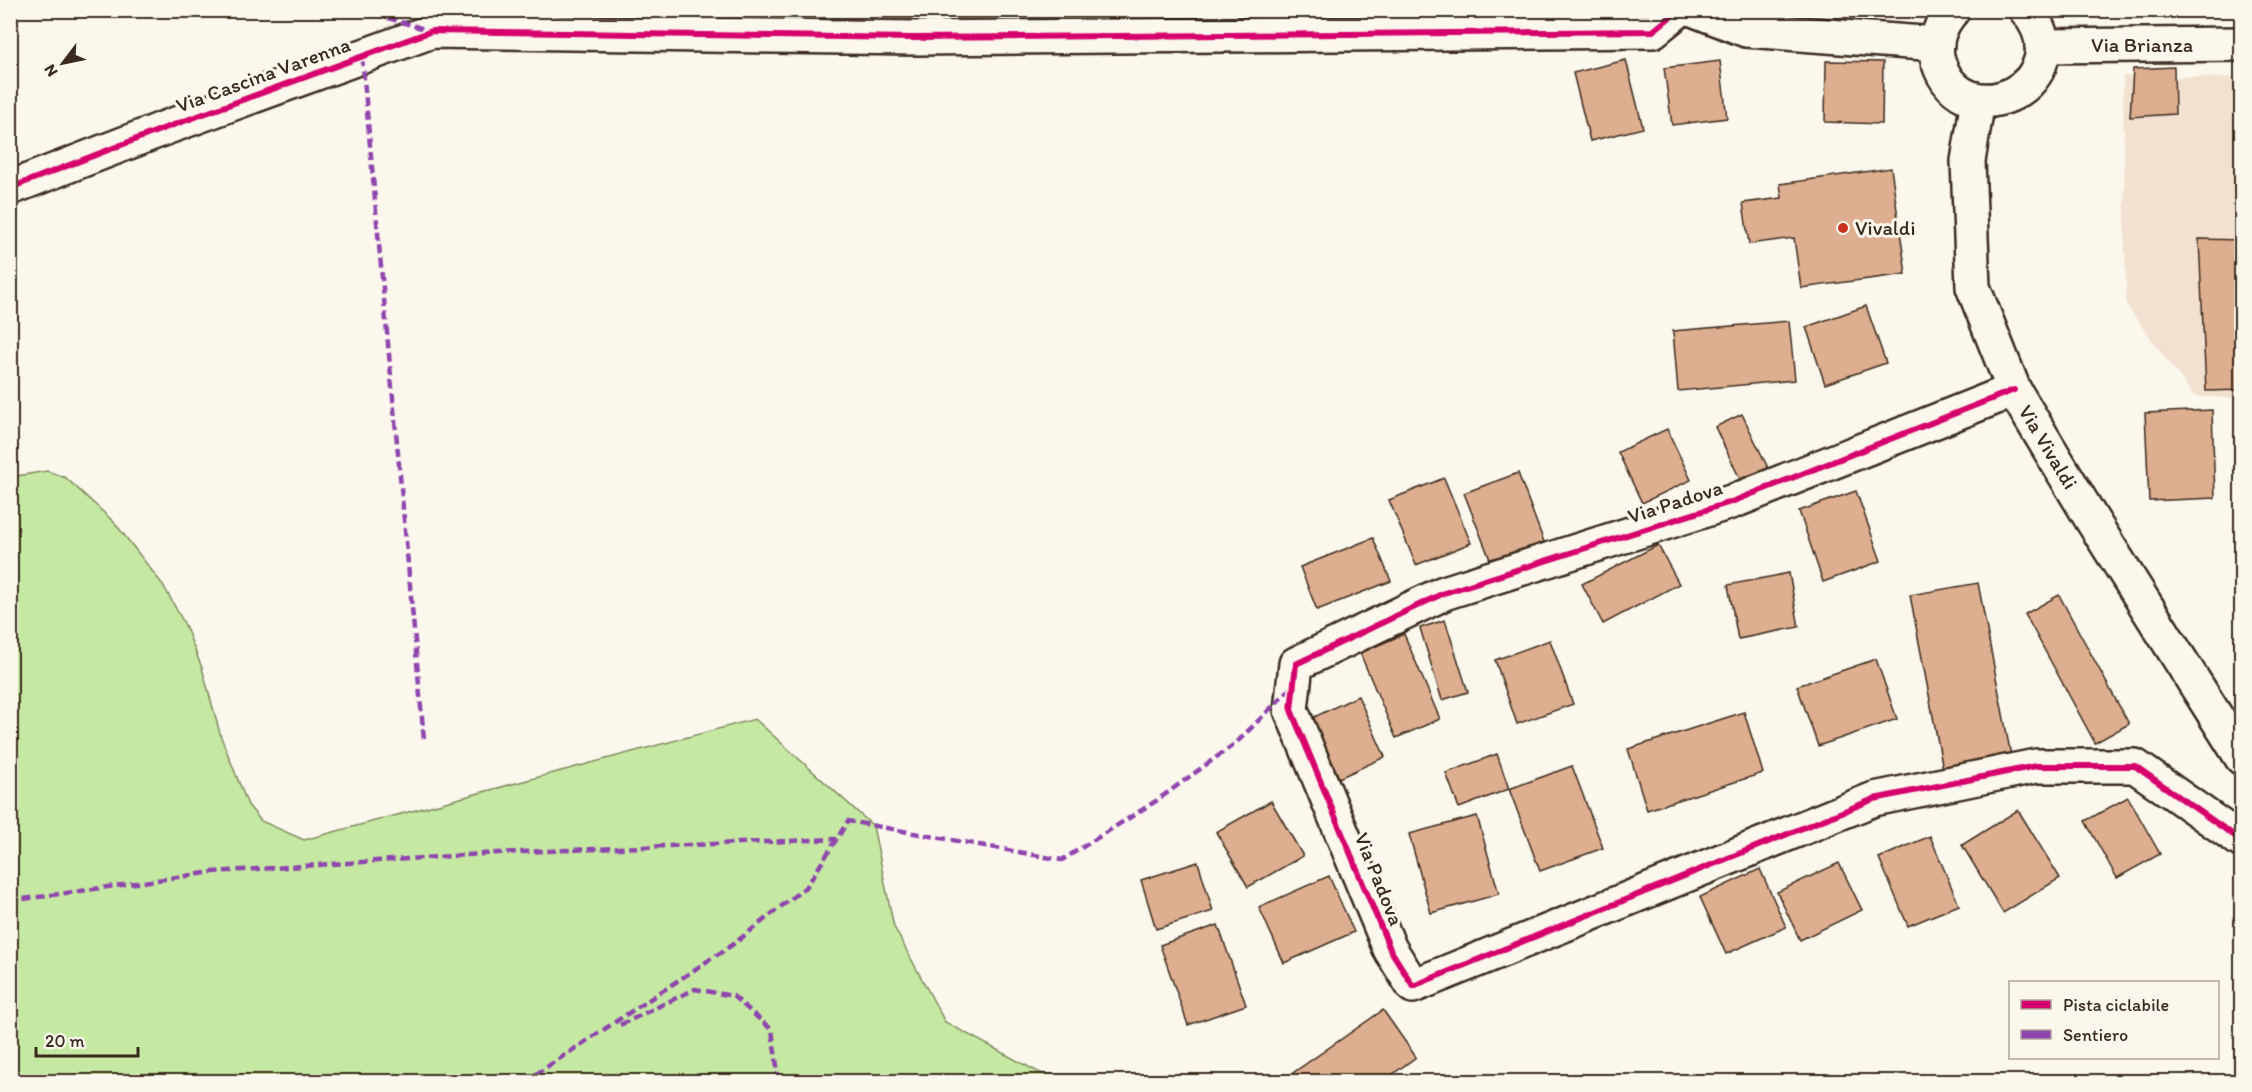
<svg xmlns="http://www.w3.org/2000/svg" width="2252" height="1092" viewBox="0 0 2252 1092" font-family="Itim,sans-serif">
<style>
.built{fill:#f2e1d0}
.green{fill:#c5e9a2;stroke:#808a60;stroke-width:1.5}
.building{fill:#ddae8f;stroke:#3b2a1e;stroke-width:1.5}
.lines{fill:none;stroke-linecap:round;stroke-linejoin:round}
.minor-casing{stroke:#3b2a1e;stroke-width:38}
.tertiary-casing{stroke:#3b2a1e;stroke-width:38}
.minor{stroke:#fbf7ec;stroke-width:33}
.tertiary{stroke:#fbf7ec;stroke-width:33}
.quiet{stroke:#8e44ad;stroke-width:4.5;stroke-dasharray:9 4.5;stroke-linecap:butt}
.cycleway-casing{stroke:#fbf7ec;stroke-width:10}
.cycleway{stroke:#d6006c;stroke-width:6}
.poi-dot{fill:#c8321e;stroke:#fbf7ec;stroke-width:2}
.labels{text-anchor:middle;stroke-width:6;stroke-linejoin:round;paint-order:stroke}
.street-label{font-size:21px;fill:#3b2a1e;stroke:#fbf7ec}
.poi-label{font-size:21px;fill:#3b2a1e;stroke:#fbf7ec;text-anchor:start}
</style>
<rect width="100%" height="100%" fill="#fbf7ec"/>
<filter id="ink" filterUnits="userSpaceOnUse"><feTurbulence type="fractalNoise" baseFrequency=".0167" numOctaves="2"/><feDisplacementMap in="SourceGraphic" scale="12" xChannelSelector="R" yChannelSelector="G"/><feConvolveMatrix kernelMatrix="1 2 1 2 8 2 1 2 1" color-interpolation-filters="sRGB"/></filter>
<g filter="url(#ink)">
<path class="built" d="M2123 76 2241 78V399L2194 396 2126 305Z"/>
<path class="green" d="M47 471 66 478 114 522 163 585 185 625 202 668 221 737 248 805 261 821 304 840 755 719 873 826 894 927 945 1022 1040 1073 1094 1081H11V477Z"/>
<g class="building">
<path d="M1626 60 1643 128 1590 141 1573 73Z"/>
<path d="M1720 61 1727 118 1672 125 1664 68Z"/>
<path d="M1826 61 1883 62 1882 124 1825 122Z"/>
<path d="M2174 67 2175 114 2130 117 2133 69Z"/>
<path d="M1891 168 1906 274 1801 288 1794 238 1749 244 1743 203 1782 198 1780 184Z"/>
<path d="M2199 239 2242 240V390L2206 391Z"/>
<path d="M1866 306 1886 363 1825 384 1806 327Z"/>
<path d="M1789 321 1795 380 1678 391 1673 331Z"/>
<path d="M2212 410 2215 498 2149 501 2145 413Z"/>
<path d="M1742 414 1768 468 1741 481 1715 427Z"/>
<path d="M1667 429 1691 480 1642 503 1618 452Z"/>
<path d="M1518 473 1544 542 1491 562 1464 493Z"/>
<path d="M1444 478 1471 543 1416 565 1389 500Z"/>
<path d="M1856 491 1881 561 1823 582 1799 511Z"/>
<path d="M1373 538 1391 581 1317 610 1300 567Z"/>
<path d="M1658 545 1679 584 1603 624 1582 584Z"/>
<path d="M1789 573 1799 627 1738 639 1728 585Z"/>
<path d="M1978 583 2011 756 1943 769 1910 595Z"/>
<path d="M2059 595 2129 724 2095 743 2025 614Z"/>
<path d="M1445 620 1468 692 1442 700 1420 628Z"/>
<path d="M1404 634 1440 719 1396 738 1360 653Z"/>
<path d="M1550 640 1573 704 1517 724 1495 660Z"/>
<path d="M1876 659 1897 719 1818 746 1797 686Z"/>
<path d="M1358 696 1385 757 1339 778 1312 718Z"/>
<path d="M1744 712 1763 773 1647 810 1628 749Z"/>
<path d="M1497 754 1509 789 1459 808 1446 773Z"/>
<path d="M1572 766 1603 848 1540 871 1509 789Z"/>
<path d="M2128 797 2160 854 2117 878 2085 821Z"/>
<path d="M1271 801 1303 856 1248 887 1216 832Z"/>
<path d="M2018 810 2060 878 2003 913 1962 845Z"/>
<path d="M1477 816 1499 894 1431 913 1409 834Z"/>
<path d="M1930 836 1959 905 1908 926 1879 858Z"/>
<path d="M1198 862 1213 911 1156 929 1141 880Z"/>
<path d="M1839 863 1862 910 1800 940 1777 892Z"/>
<path d="M1760 869 1786 927 1726 954 1700 897Z"/>
<path d="M1329 876 1354 932 1284 963 1259 907Z"/>
<path d="M1218 925 1246 1005 1188 1025 1160 945Z"/>
<path d="M1383 1010 1416 1057 1382 1082H1294L1290 1075Z"/>
</g>
<g class="lines">
<g class="minor-casing">
<g id="minor">
<path d="M10 188 165 128 432 31 914 38 1653 31 1679 10"/>
<path d="M2014 390 1734 501 1444 593 1296 664 1291 710 1390 949 1413 986 1874 799 2036 766H2135L2242 841"/>
</g>
</g>
<g class="tertiary-casing">
<g id="tertiary">
<path d="M1695 10 1746 30 1937 44"/>
<path d="M1953 10C1940 24 1933 43 1938 61 1964 144 2086 80 2026 10"/>
<path d="M2042 46 2242 44"/>
<path d="M1978 100 1968 161 1973 287 2014 390 2092 520 2242 758"/>
</g>
</g>
<use href="#minor" class="minor"/>
<use href="#tertiary" class="tertiary"/>
<g class="quiet">
<path d="M362 10 431 31"/>
<path d="M362 57 424 740"/>
<path d="M10 901 213 872 497 853 836 839"/>
<path d="M620 1025 695 989 733 996 772 1030 778 1074 770 1082"/>
<path d="M524 1082 735 943 807 886 848 821 1062 860 1156 801 1236 743 1294 685"/>
</g>
<g class="cycleway-casing">
<g id="cycleway">
<path d="M10 188 165 128 432 31 914 38 1653 31 1679 10"/>
<path d="M2014 390 1734 501 1444 593 1296 664 1291 710 1390 949 1413 986 1874 799 2036 766H2135L2242 841"/>
</g>
</g>
<use href="#cycleway" class="cycleway"/>
</g>
</g>
<circle class="poi-dot" cx="1843" cy="228" r="6"/>
<g class="labels">
<g class="street-label">
<text x="2142" y="52">Via Brianza</text>
<text transform="translate(263 75) rotate(-20)" y="7">Via Cascina Varenna</text>
<text transform="translate(2048 447) rotate(59)" y="7">Via Vivaldi</text>
<text transform="translate(1675 502) rotate(-18)" y="7">Via Padova</text>
<text transform="translate(1379 879) rotate(68)" y="7">Via Padova</text>
</g>
<g class="poi-label">
<text x="1855" y="235">Vivaldi</text>
</g>
</g>
<rect width="2252" height="1092" fill="none" stroke="#fbf7ec" stroke-width="36"/>
<rect x="18" y="18" width="2216" height="1056" fill="none" stroke="#3b2a1e" stroke-width="2" filter="url(#ink)"/>
<rect x="2009" y="981" width="210" height="78" fill="#fbf7ec" stroke="#aea59a" stroke-width="1.5"/>
<rect x="2021" y="1000" width="30" height="9" fill="#d6006c" stroke="#aea59a" stroke-width="1.5"/>
<text x="2063" y="1011" font-size="18" fill="#3b2a1e">Pista ciclabile</text>
<rect x="2021" y="1030" width="30" height="9" fill="#8e44ad" stroke="#aea59a" stroke-width="1.5"/>
<text x="2063" y="1041" font-size="18" fill="#3b2a1e">Sentiero</text>
<g transform="translate(63 63) rotate(238)" stroke="#fbf7ec" stroke-width="4.5" paint-order="stroke">
<path d="M0-4.5L10 22L0 15L-10 22Z" fill="#3b2a1e"/>
<text y="-9" font-size="16" font-weight="bold" text-anchor="middle" fill="#3b2a1e">N</text>
</g>
<path d="M36 1047v9h102v-9" fill="none" stroke="#3b2a1e" stroke-width="3"/>
<text x="45" y="1047" font-size="18" fill="#3b2a1e" stroke="#fbf7ec" stroke-width="4.5" paint-order="stroke">20 m</text>
</svg>
